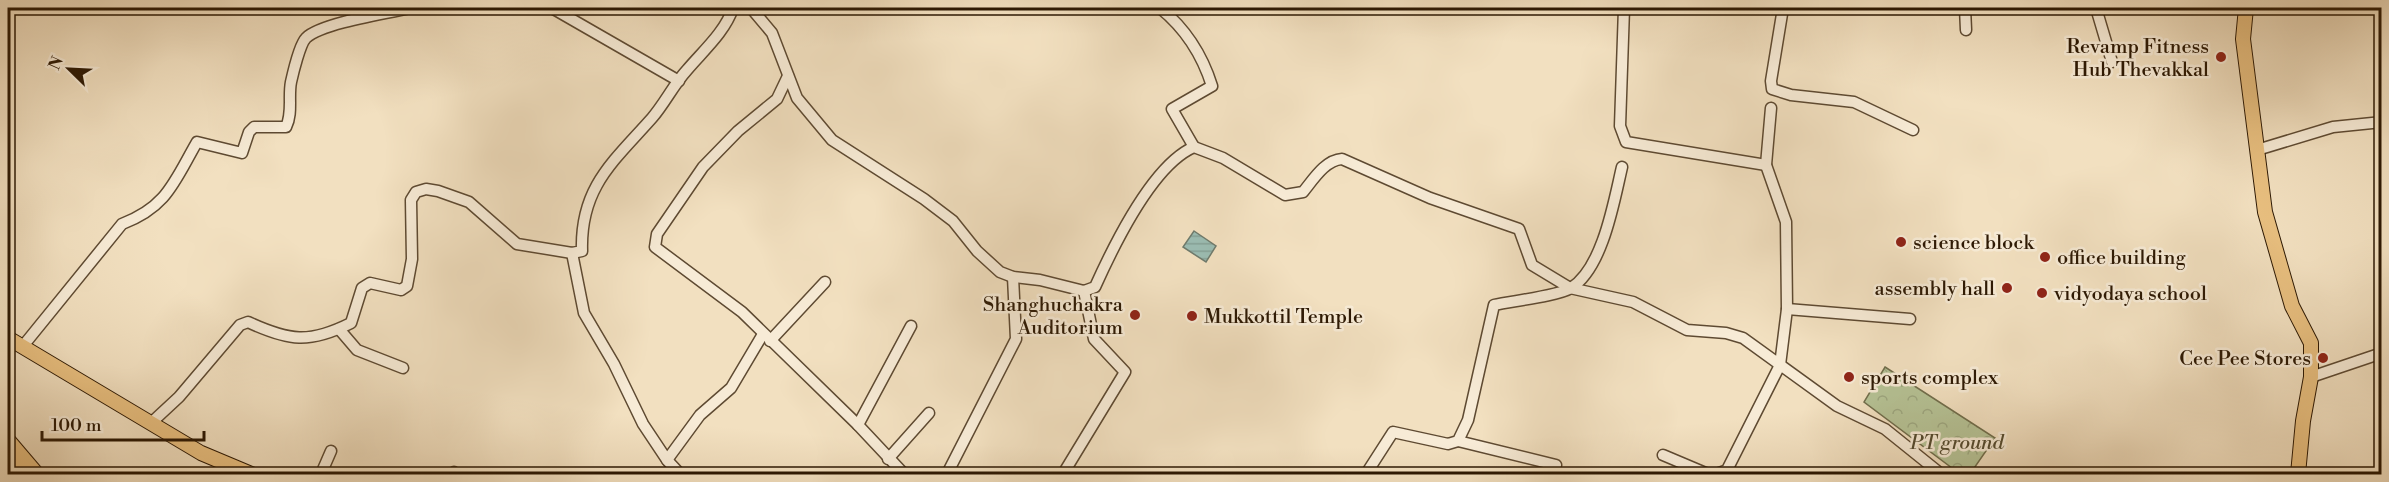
<svg xmlns="http://www.w3.org/2000/svg" width="2389" height="482" viewBox="0 0 2389 482" font-family="'Libre Bodoni',serif">
<style>
.park{fill:url(#park-crowns);stroke:#716e4c;stroke-width:1.5}
.water{fill:url(#water-rules);stroke:#6f7b6d;stroke-width:1.5}
.lines{fill:none;stroke-linecap:round;stroke-linejoin:round}
.minor-casing{stroke:#5e4a32;stroke-width:13}
.major-casing{stroke:#2c1803;stroke-width:16}
.minor{stroke:#f7ebd6;stroke-width:10}
.major{stroke:#e9c080;stroke-width:14}
.poi-dot{fill:#8f2418;stroke:#f7ebd6;stroke-width:2}
.labels{text-anchor:middle;stroke-width:5;stroke-linejoin:round;paint-order:stroke}
.poi-label{font-size:20px;fill:#2c1803;stroke:#f7ebd6;text-anchor:start}
.park-label{font-size:20px;font-style:italic;fill:#554b2f;stroke:#f7ebd6}
</style>
<defs>
<pattern id="park-crowns" width="20" height="18" patternUnits="userSpaceOnUse" patternTransform="scale(1.5)"><rect width="20" height="18" fill="#b6c396"/><path d="M2 6a3 3 0 1 1 6 0M12 15a3 3 0 1 1 6 0" fill="none" stroke="#9da780"/></pattern>
<pattern id="water-rules" width="6" height="5" patternUnits="userSpaceOnUse" patternTransform="scale(1.5)"><rect width="6" height="5" fill="#9bbdb3"/><path d="M0 2.5h6" fill="none" stroke="#86a298"/></pattern>
</defs>
<rect width="100%" height="100%" fill="#f2e0c0"/>
<filter id="stains"><feTurbulence type="fractalNoise" baseFrequency=".00333" numOctaves="4"/><feColorMatrix values="0 0 0 0 .2 0 0 0 0 .09 0 0 0 0 .02 0 0 0 .5 -.17"/></filter>
<radialGradient id="worn" r=".72"><stop offset=".6" stop-color="#630" stop-opacity="0"/><stop offset="1" stop-color="#630" stop-opacity=".3"/></radialGradient>
<path class="park" d="M1885 367 1995 438 1970 474H1960L1864 402Z"/>
<path class="water" d="M1194 231 1216 246 1206 262 1183 247Z"/>
<g class="lines">
<g class="minor-casing">
<g id="minor">
<path d="M552 8 679 81"/>
<path d="M751 8 772 33 797 98 832 140 924 199 953 221 977 251 1000 272 1013 277 1040 280 1084 291 1095 287C1113 247 1152 165 1194 147L1223 158 1285 195 1303 192C1313 180 1325 160 1342 159L1430 198 1519 229 1532 265 1570 288 1633 302 1687 330 1726 333 1743 338 1837 406 1885 429 1941 474"/>
<path d="M1160 8C1186 29 1202 54 1212 86L1172 109 1194 147"/>
<path d="M1624 8 1620 126 1626 142 1766 165"/>
<path d="M1783 8 1771 81 1772 89 1791 95 1854 102 1913 130"/>
<path d="M1803 8H1828"/>
<path d="M1828 8H1872"/>
<path d="M1965 8 1966 30"/>
<path d="M2096 8 2112 62"/>
<path d="M788 76 777 99 738 131 703 167 657 234 655 247 742 312 858 425 904 474"/>
<path d="M2257 150 2333 127 2382 122"/>
<path d="M572 253 584 313 614 364 643 424 667 460 680 474"/>
<path d="M1787 309 1910 319"/>
<path d="M339 329 357 350 403 368"/>
<path d="M770 341 825 282"/>
<path d="M23 346 122 224C167 207 174 182 197 142L242 153 249 132 254 127H286C293 113 288 97 291 82 293 73 300 44 306 38 321 23 388 13 411 8"/>
<path d="M2311 377 2382 353"/>
<path d="M151 423 179 397 240 325 248 322C289 341 309 344 351 323L362 288 370 283 401 290 407 286 412 259 411 200 416 192 426 189 438 191 469 202 517 244 572 253 582 251C580 187 614 161 652 118 665 103 674 84 687 70 703 51 725 32 733 8"/>
<path d="M858 425 911 326"/>
<path d="M1458 441 1556 465"/>
<path d="M1663 455 1708 474H1716L1727 470 1780 365 1787 309 1786 222 1766 165 1771 108"/>
<path d="M888 459 929 413"/>
<path d="M667 460 700 415 731 388 763 334"/>
<path d="M321 474 331 451"/>
<path d="M452 474 454 472"/>
<path d="M947 474 1016 339 1013 277"/>
<path d="M1063 474 1125 372 1094 339 1084 291"/>
<path d="M1366 474 1393 432 1448 444 1458 441 1468 420 1494 305C1512 301 1558 296 1571 288 1603 268 1614 201 1622 167"/>
</g>
</g>
<g class="major-casing">
<g id="major">
<path d="M2246 8 2243 39 2265 212 2292 306 2311 343V377L2303 421 2298 474"/>
<path d="M8 338 201 453 251 474"/>
<path d="M8 440 37 474"/>
<path d="M8 459 21 474"/>
</g>
</g>
<use href="#minor" class="minor"/>
<use href="#major" class="major"/>
</g>
<g class="poi-dot">
<circle cx="2221" cy="57" r="6"/>
<circle cx="1901" cy="242" r="6"/>
<circle cx="2045" cy="257" r="6"/>
<circle cx="2007" cy="288" r="6"/>
<circle cx="2042" cy="293" r="6"/>
<circle cx="1135" cy="315" r="6"/>
<circle cx="1192" cy="316" r="6"/>
<circle cx="2323" cy="358" r="6"/>
<circle cx="1849" cy="377" r="6"/>
</g>
<g class="labels">
<g class="poi-label">
<text x="2209" y="53" text-anchor="end">Revamp Fitness<tspan x="2209" dy="23">Hub Thevakkal</tspan></text>
<text x="1913" y="249">science block</text>
<text x="2057" y="264">office building</text>
<text x="1995" y="295" text-anchor="end">assembly hall</text>
<text x="2054" y="300">vidyodaya school</text>
<text x="1123" y="311" text-anchor="end">Shanghuchakra<tspan x="1123" dy="23">Auditorium</tspan></text>
<text x="1204" y="323">Mukkottil Temple</text>
<text x="2311" y="365" text-anchor="end">Cee Pee Stores</text>
<text x="1861" y="384">sports complex</text>
</g>
<g class="park-label">
<text x="1957" y="449">PT ground</text>
</g>
</g>
<rect width="2389" height="482" fill="none" stroke="#f2e0c0" stroke-width="30"/>
<rect x="9" y="9" width="2371" height="464" fill="none" stroke="#2c1803" stroke-width="3"/>
<rect x="15" y="15" width="2359" height="452" fill="none" stroke="#2c1803" stroke-width="1.5"/>
<g transform="translate(69 69) rotate(294)" stroke="#f7ebd6" stroke-width="4.5" paint-order="stroke">
<path d="M0-4.5L10 22L0 15L-10 22Z" fill="#2c1803"/>
<text y="-9" font-size="16" font-weight="bold" text-anchor="middle" fill="#2c1803">N</text>
</g>
<path d="M42 431v9h162v-9" fill="none" stroke="#2c1803" stroke-width="3"/>
<text x="51" y="431" font-size="18" fill="#2c1803" stroke="#f7ebd6" stroke-width="4.5" paint-order="stroke">100 m</text>
<rect width="100%" height="100%" filter="url(#stains)"/>
<rect width="100%" height="100%" fill="url(#worn)"/>
</svg>
